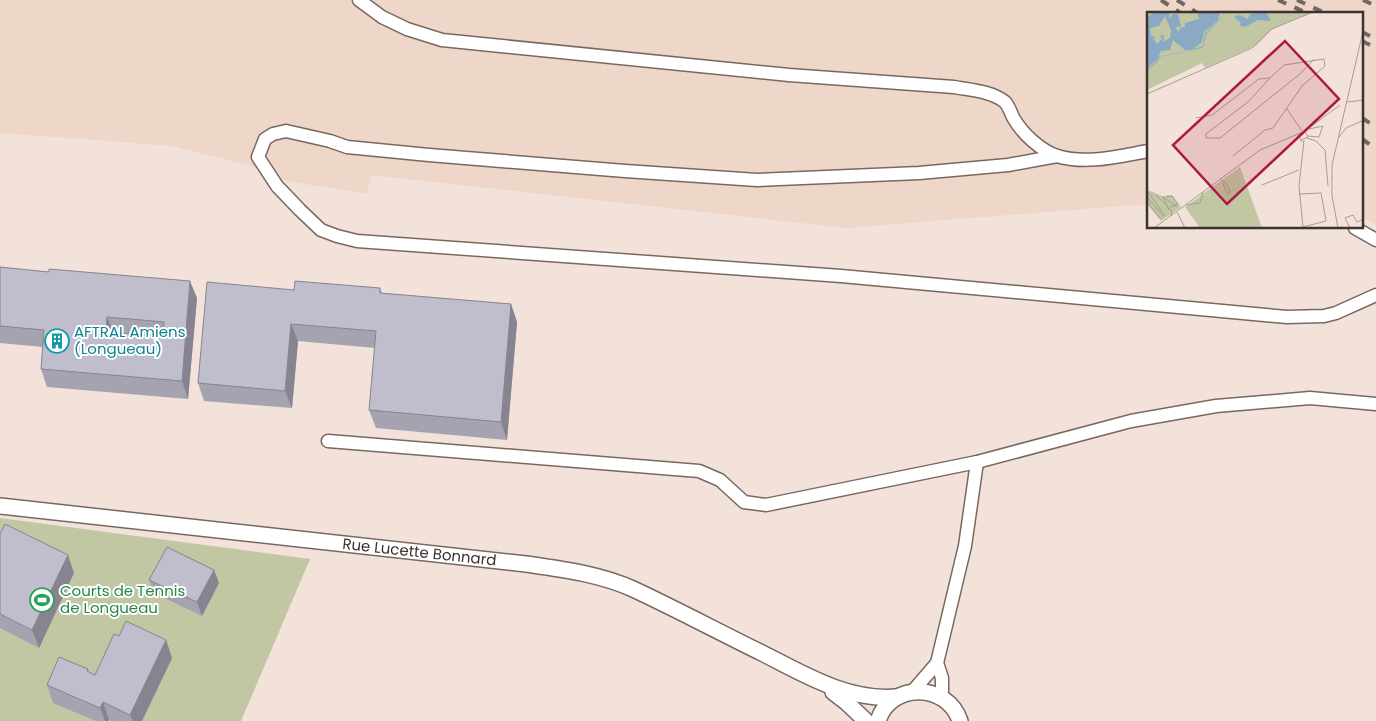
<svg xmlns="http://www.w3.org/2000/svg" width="1376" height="721" viewBox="0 0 1376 721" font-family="Poppins,sans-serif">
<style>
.built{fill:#eed6c9}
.green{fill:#c1c7a2}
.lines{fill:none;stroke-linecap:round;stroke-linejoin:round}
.minor-casing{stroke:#786861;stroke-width:15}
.tertiary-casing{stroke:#786861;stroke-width:18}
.minor{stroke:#fff;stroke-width:12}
.tertiary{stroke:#fff;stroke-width:15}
.rail{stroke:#726863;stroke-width:4;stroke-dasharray:9 9;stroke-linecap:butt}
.wall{fill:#a5a3b0}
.shaded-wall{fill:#868490}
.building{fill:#c0bdcd;stroke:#868490;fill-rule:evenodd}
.labels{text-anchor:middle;stroke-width:4;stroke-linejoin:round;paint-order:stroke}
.culture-label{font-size:15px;fill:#0d838f;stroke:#fff;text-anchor:start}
.street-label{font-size:15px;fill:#3a3330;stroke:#fff}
.leisure-label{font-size:15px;fill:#27864d;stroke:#fff;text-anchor:start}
.inset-road{fill:none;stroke:#a99c95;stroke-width:1}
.view{fill:#ad1946;fill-opacity:0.15;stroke:#ad1946;stroke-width:2.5}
.inset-edge{fill:none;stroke:#3a3330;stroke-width:2.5}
</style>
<rect width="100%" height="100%" fill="#f3e2d9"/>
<path class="built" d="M0 0H1376V225L1362 218V14H1148V204L846 228 371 175 367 194 280 180 250 166 173 146 0 133Z"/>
<path class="green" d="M0 518 310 559 241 721H0Z"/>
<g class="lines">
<g class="minor-casing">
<g id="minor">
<path d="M359 0 382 17 407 29 442 40 789 75 954 87C970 90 991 91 1005 102 1009 106 1011 114 1014 119 1023 134 1040 150 1057 156 1086 165 1120 156 1148 151"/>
<path d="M1057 156 1008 165 919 173 757 180 625 171 429 155 347 147 330 141 286 131 273 134 265 139 258 157 277 186 300 210 321 230 337 236 357 241 841 276 1287 317 1324 316 1336 313 1376 295"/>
<path d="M1355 228 1376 240"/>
<path d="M328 441 699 471 720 480 744 502 766 505 977 462 1131 421 1216 406 1310 398 1376 404"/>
<path d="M937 663 942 678V698"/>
<path d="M913 691 937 663 965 546 977 462"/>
</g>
</g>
<g class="tertiary-casing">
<g id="tertiary">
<path id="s1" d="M0 506 526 564C561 569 600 574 633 589 676 609 719 632 762 653 804 674 847 701 896 697"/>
<path d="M833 692 846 702 866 721"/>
<path d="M878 721C890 682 947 682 960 721"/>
</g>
</g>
<use href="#minor" class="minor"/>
<use href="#tertiary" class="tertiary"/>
<g class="rail">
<path d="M1161 0 1182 14"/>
<path d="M1177 0 1199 14"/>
<path d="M1278 0 1309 14"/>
<path d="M1297 0 1327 14"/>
<path d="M1363 0 1376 6"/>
<path d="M1362 32 1376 39"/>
<path d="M1362 41 1376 48"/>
<path d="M1362 118 1376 127"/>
<path d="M1362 139 1376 149"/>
</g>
</g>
<g class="wall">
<path d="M0 267 197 298 188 399 47 387 41 369 43 347 0 343Z"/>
<path d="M380 288 382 293 511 304 517 322 507 440 376 428 369 410 375 348 298 341 292 408 204 401 198 383 294 290Z"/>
<path d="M0 534 74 573 39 648 0 628Z"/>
<path d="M214 570 219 583 202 616 154 593 149 580Z"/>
<path d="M119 636 166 640 172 658 142 721H112L109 720 108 721H96L53 703 47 685 88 669 89 672 95 675Z"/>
</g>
<g class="shaded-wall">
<path d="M190 281 197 298 188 399 182 381Z"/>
<path d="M511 304 517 322 507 440 501 422Z"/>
<path d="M107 317 114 334 106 332Z"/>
<path d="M291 324 298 341 292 408 285 391Z"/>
<path d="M68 555 74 573 39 648 32 630Z"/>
<path d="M214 570 219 583 202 616 197 602Z"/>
<path d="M166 640 172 658 142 721H133L130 715Z"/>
<path d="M103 702 109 720 108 721H105L100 708Z"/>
</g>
<g class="building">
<path d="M0 267 49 272V269L190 281 182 381 41 369 44 330 0 326ZM107 317 164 322 163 337 106 332Z"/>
<path d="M295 281 380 288V293L511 304 501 422 369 410 376 331 291 324 285 391 198 383 207 282 294 290Z"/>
<path d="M5 524 68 555 32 630 0 614V534Z"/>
<path d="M167 547 214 570 197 602 149 580Z"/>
<path d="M126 621 166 640 130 715 103 702 100 708 47 685 59 657 88 669 87 671 95 675 114 634 119 636Z"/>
</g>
<defs>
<g id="building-ring" transform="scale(1.25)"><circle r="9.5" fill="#fff" stroke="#0f9aa8" stroke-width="1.5"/><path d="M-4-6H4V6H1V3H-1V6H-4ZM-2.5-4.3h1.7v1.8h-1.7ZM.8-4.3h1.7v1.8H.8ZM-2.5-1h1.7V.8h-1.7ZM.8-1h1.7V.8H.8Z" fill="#0f9aa8"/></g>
<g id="stadium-ring" transform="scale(1.25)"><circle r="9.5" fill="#fff" stroke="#2e9e5b" stroke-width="1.5"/><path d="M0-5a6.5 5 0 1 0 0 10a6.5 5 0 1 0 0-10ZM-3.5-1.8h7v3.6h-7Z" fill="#2e9e5b"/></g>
</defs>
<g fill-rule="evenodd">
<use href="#building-ring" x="57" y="341"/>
<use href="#stadium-ring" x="42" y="600"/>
</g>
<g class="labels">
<g class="culture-label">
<text x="74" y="337">AFTRAL Amiens<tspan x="74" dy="17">(Longueau)</tspan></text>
</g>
<g class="street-label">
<text dy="5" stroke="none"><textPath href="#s1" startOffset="422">Rue Lucette Bonnard</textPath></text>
</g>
<g class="leisure-label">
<text x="60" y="596">Courts de Tennis<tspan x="60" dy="17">de Longueau</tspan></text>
</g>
</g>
<g transform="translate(1147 12)">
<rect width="216" height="216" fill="#f3e2d9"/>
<path d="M0 0H166L125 17 110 33 58 56 55 51 0 78ZM93 155 115 216H53L38 195ZM1 178 15 184 25 183 34 195 14 209 0 192Z" fill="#c1c7a2"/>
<path d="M7 0H22L23 7 25 2H31L34 14 28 16 32 20 33 16 38 15V11L52 7 50 0H73L71 8 57 20 55 30 45 38 56 34 58 21 80 0 59 22 57 33 55 36 13 45 10 50 0 60 12 45 0 57V6ZM18 4 24 18 23 26 16 30 17 24 13 23 15 27 10 32 6 26H10L4 24 3 16 12 14ZM26 28 38 38H44L11 45 14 39 23 38ZM119 0 124 9 111 8 98 15 92 13 94 11 87 5 93 3 101 7 103 2Z" fill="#89a9c5" fill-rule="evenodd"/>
<path class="inset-road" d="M123 66 101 90 59 122V126H73L154 61 167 47M0 82 105 36 125 17 166 0M200 90 217 88M140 97 155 119M49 106 65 103 112 67 123 66 137 53 177 47 178 54 155 74 126 116 118 118 86 144M158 119 193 93M161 124 172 125 176 114 162 117M192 125 199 116 217 108M160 126 169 129 178 138 181 174M154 128 161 125 158 119 151 122 155 130M73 167 80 172 83 180 80 182 76 171M115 173 152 158M1 180 18 204M152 182 174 181 179 209 156 215M9 183 25 199 24 204M0 185 17 205M19 185 25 184 31 192 23 195M0 190 14 207M39 193 53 191 56 180M22 198 16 185 30 195M30 200 38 216M7 216 113 138 151 122M156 216 152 174 157 128M191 216 185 184V153L217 15M203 216 198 206 206 203 210 210 217 207"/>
<path class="view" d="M138 29 192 87 80 192 26 133Z"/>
<rect width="216" height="216" class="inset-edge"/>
</g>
</svg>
